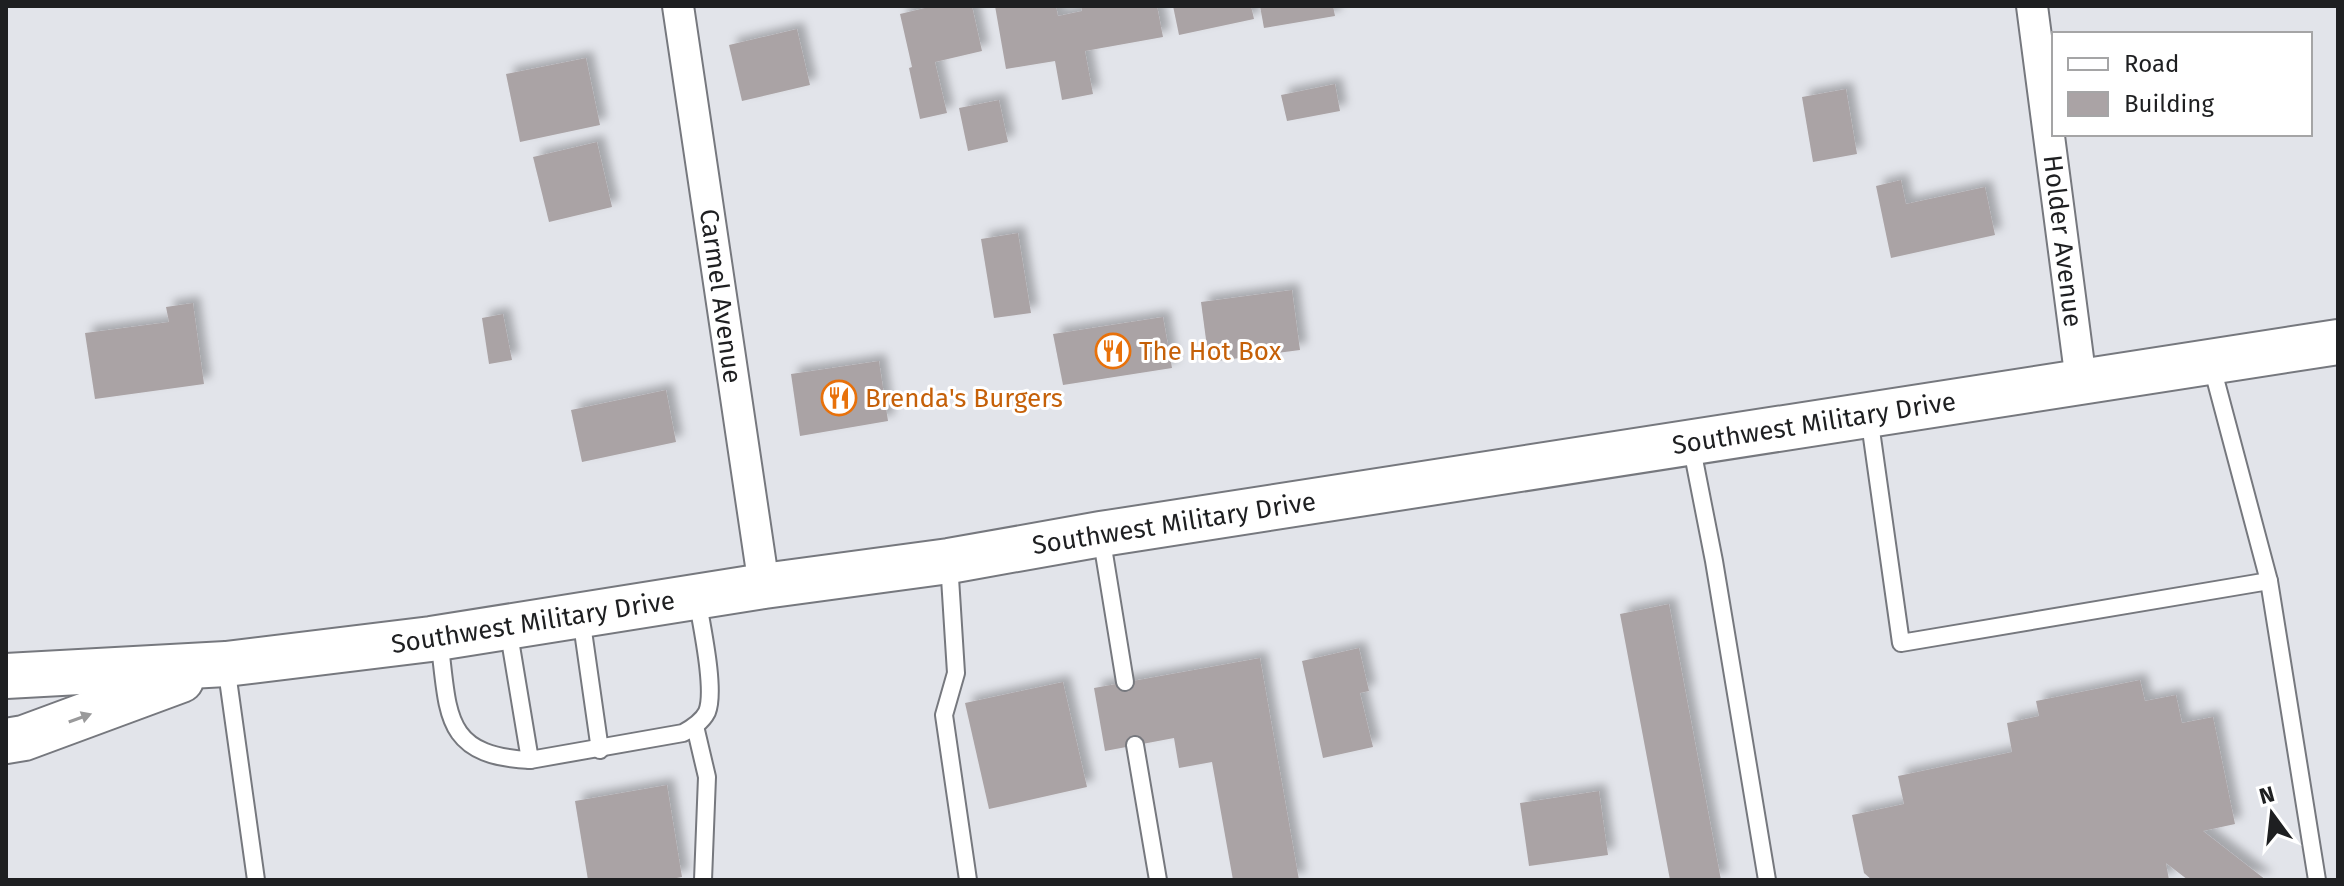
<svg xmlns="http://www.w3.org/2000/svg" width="2344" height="886" viewBox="0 0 2344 886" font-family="'Fira Sans',sans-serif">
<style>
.building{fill:#aaa3a5;filter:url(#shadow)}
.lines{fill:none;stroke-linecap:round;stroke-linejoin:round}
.service-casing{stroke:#76787e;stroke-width:20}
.minor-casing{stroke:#76787e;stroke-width:34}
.primary-casing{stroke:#76787e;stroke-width:48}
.service{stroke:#fff;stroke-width:16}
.minor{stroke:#fff;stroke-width:30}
.primary{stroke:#fff;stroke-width:44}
.oneway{fill:#9a9a9b}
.labels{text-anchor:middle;stroke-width:6;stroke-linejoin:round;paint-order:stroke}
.street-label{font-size:26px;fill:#1e1f21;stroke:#fff}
.food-label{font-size:26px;fill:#c56008;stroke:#fff;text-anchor:start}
</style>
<defs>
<filter id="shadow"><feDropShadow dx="7" dy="-7" stdDeviation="4" flood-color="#0004"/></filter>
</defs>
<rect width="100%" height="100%" fill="#e2e4ea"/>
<g class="building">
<path d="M933 6H972L982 51 935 62 947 113 920 119 909 68 912 67 900 14Z"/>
<path d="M995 6H1056L1058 16 1082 11 1081 6H1157L1163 37 1085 51 1093 94 1062 100 1055 61 1006 69Z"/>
<path d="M1173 6H1251L1254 19 1179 35Z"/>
<path d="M1260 6H1333L1335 16 1264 28Z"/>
<path d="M797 29 810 85 742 101 729 45Z"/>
<path d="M586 58 600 125 520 142 506 74Z"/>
<path d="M1335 84 1340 111 1287 121 1281 95Z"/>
<path d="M1846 89 1857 154 1813 162 1802 97Z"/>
<path d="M999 100 1008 142 968 151 959 108Z"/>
<path d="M597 142 612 207 549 222 533 157Z"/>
<path d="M1901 180 1906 204 1985 187 1995 235 1891 258 1876 186Z"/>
<path d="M1018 233 1031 313 994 318 981 239Z"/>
<path d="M1292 290 1300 350 1209 362 1201 302Z"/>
<path d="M193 303 204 384 95 399 85 333 169 322 166 307Z"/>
<path d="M503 314 512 360 489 364 482 318Z"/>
<path d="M1163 317 1172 368 1063 385 1053 334Z"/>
<path d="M879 361 888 421 800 436 791 374Z"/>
<path d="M666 390 676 442 582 462 571 410Z"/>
<path d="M1669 604 1721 880H1670L1620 614Z"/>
<path d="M1359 648 1369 691 1360 693 1373 747 1323 758 1302 661Z"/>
<path d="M1260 658 1299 880H1233L1212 762 1179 768 1174 738 1105 751 1094 688Z"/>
<path d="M2140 680 2145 701 2176 695 2182 723 2213 717 2235 824 2203 831 2266 880H2188L2166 863 2169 880H1872L1864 873 1852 815 1904 804 1898 776 2012 752 2007 723 2039 716 2036 701Z"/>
<path d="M1063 682 1087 787 989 809 965 703Z"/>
<path d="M667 785 682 877 666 880H588L575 801Z"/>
<path d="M1599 791 1608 855 1529 866 1520 803Z"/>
</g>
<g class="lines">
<g class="service-casing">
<g id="service">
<path d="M1869 416 1901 643 2269 581 2211 363"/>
<path d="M1691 444 1714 561 1767 880"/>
<path d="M1101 535 1125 682"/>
<path d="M949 562 956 673 944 715 968 880"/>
<path d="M2269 581 2317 880"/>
<path d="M581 617 600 750"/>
<path d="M508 628 530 760 683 733C692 728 702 722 707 712 716 690 701 623 697 598"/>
<path d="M439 639C449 712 441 756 530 760"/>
<path d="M226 665 256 880"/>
<path d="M695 726 707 777 703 880"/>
<path d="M1135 745 1158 880"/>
</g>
</g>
<g class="minor-casing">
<g id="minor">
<path d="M678 6 764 586"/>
<path d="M2032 6 2081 381"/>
</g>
</g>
<g class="primary-casing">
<g id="primary">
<path d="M6 676 226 664 431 639 764 586 949 561 1101 534 2338 342"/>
<path d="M6 741 24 738 181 680"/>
</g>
</g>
<use href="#service" class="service"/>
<use href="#minor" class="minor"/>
<use href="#primary" class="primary"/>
</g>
<defs><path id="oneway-solid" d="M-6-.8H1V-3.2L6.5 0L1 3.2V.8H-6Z" transform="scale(2)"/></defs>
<use class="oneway" href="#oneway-solid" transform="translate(80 718) rotate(-20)"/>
<defs>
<g id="restaurant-ring" transform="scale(1.8)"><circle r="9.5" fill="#fff" stroke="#e8710a" stroke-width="1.5"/><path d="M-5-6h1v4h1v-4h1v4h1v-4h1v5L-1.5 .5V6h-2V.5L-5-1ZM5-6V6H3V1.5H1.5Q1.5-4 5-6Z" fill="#e8710a"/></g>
</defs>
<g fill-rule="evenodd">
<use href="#restaurant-ring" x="1113" y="351"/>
<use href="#restaurant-ring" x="839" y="398"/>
</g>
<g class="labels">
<g class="street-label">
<text transform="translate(2063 241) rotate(83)" y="9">Holder Avenue</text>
<text transform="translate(721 296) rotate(82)" y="9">Carmel Avenue</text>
<text transform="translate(1814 423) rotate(-9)" y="9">Southwest Military Drive</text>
<text transform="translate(1174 523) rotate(-9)" y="9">Southwest Military Drive</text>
<text transform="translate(533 622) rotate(-9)" y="9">Southwest Military Drive</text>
</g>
<g class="food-label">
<text x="1139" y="360">The Hot Box</text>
<text x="865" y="407">Brenda's Burgers</text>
</g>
</g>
<rect width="2344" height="886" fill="none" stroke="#1e1f21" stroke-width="16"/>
<rect x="2052" y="32" width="260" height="104" fill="#ffffff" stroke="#a5a5a6" stroke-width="2"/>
<rect x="2068" y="58" width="40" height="12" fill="#ffffff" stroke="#a5a5a6" stroke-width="2"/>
<text x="2124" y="72" font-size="24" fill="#1e1f21">Road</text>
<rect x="2068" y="92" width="40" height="24" fill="#aaa3a5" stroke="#a5a5a6" stroke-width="2"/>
<text x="2124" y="112" font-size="24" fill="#1e1f21">Building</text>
<g transform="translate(2272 814) rotate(345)" stroke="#ffffff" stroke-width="6" paint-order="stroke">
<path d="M0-6L14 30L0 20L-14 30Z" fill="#1e1f21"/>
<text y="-12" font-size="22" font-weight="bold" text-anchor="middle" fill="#1e1f21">N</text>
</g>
</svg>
